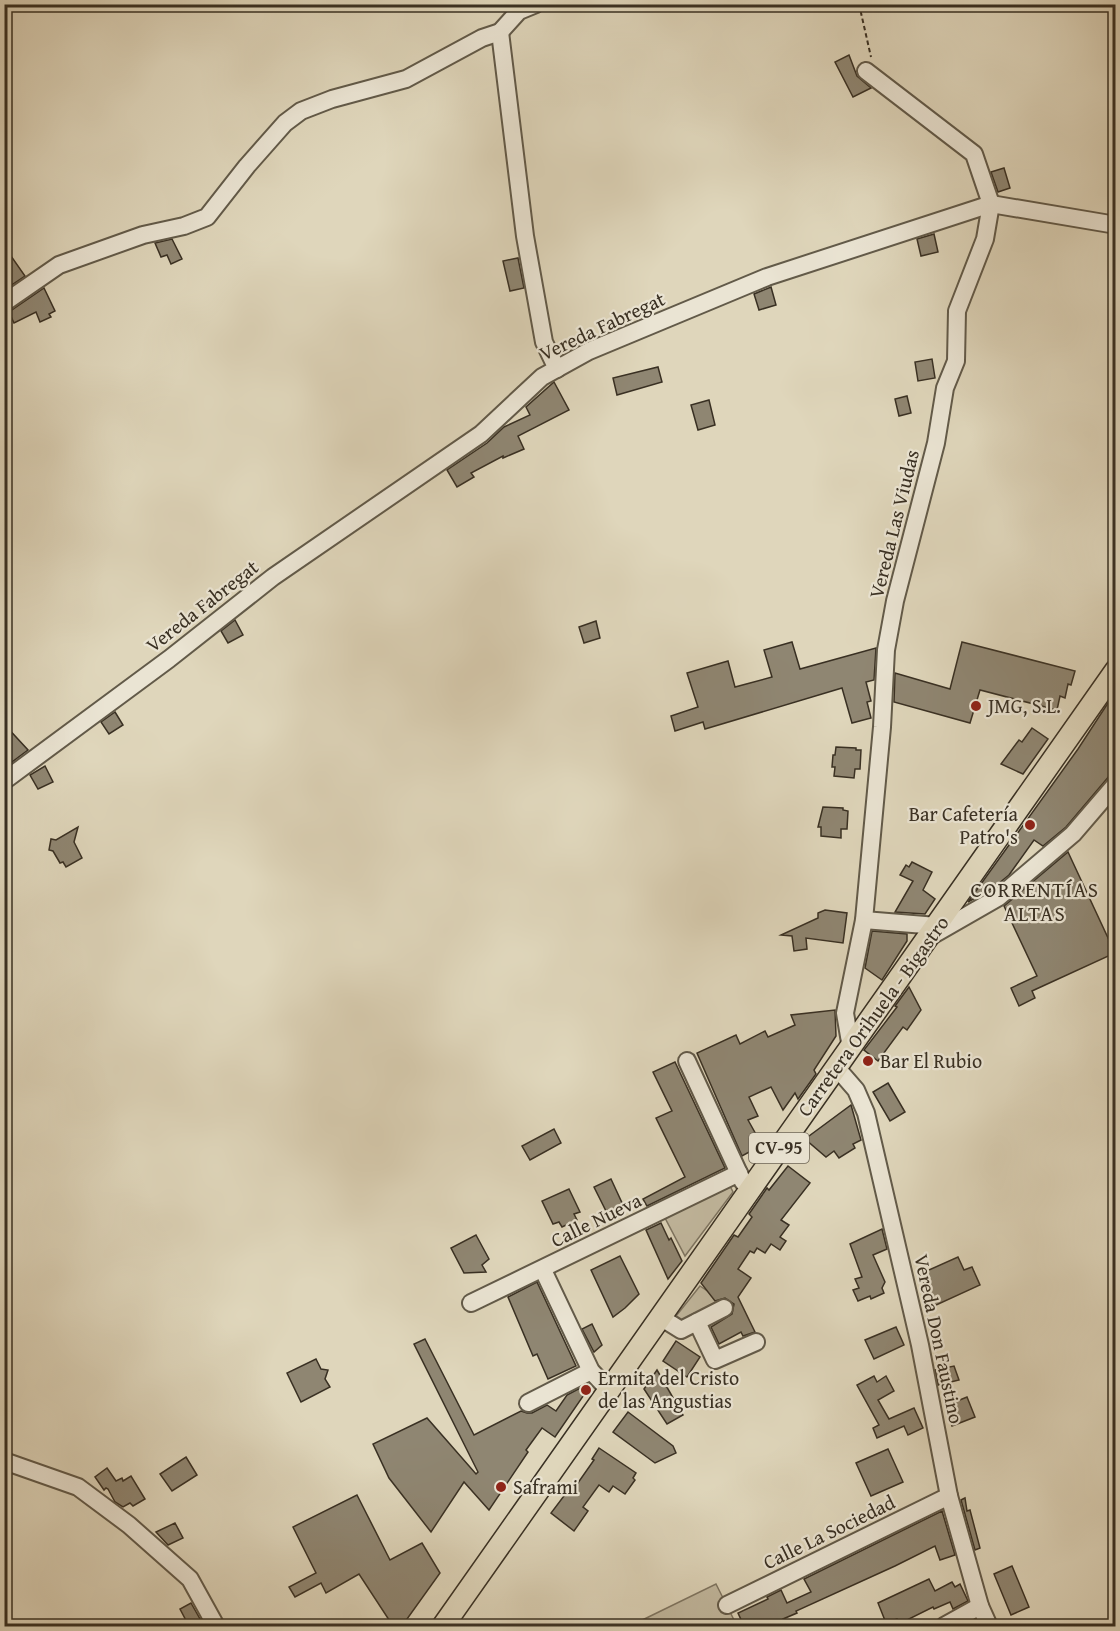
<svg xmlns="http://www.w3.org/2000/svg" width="1120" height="1631" viewBox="0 0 1120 1631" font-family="'Gentium Book Plus',serif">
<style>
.green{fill:#c3baa1;stroke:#7e7562;stroke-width:1.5}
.building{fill:#8f8672;stroke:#393023;stroke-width:1.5}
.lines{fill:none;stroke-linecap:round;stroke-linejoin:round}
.minor-casing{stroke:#625a49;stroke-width:20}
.major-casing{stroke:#393023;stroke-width:24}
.path{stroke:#393023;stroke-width:2;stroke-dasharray:4.5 3;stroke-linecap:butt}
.minor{stroke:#eae4d3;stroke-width:16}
.major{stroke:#dfd6bb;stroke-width:21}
.poi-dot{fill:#8f2418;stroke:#eae4d3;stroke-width:2}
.labels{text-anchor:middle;stroke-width:4.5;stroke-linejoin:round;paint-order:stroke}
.shield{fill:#eae4d3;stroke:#6e6658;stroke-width:1.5}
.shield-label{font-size:18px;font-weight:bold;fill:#393023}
.street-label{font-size:20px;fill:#393023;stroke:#eae4d3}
.poi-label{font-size:20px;fill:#393023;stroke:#eae4d3;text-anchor:start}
.neighbourhood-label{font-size:21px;letter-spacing:1.5px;fill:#393023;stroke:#eae4d3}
</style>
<rect width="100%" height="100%" fill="#dfd6bb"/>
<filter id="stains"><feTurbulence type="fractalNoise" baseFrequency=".00333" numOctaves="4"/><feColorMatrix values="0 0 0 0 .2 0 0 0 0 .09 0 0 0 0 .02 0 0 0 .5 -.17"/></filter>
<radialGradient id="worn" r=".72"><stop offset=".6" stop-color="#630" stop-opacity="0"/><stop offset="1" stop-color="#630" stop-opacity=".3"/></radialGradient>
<g class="green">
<path d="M728 1182 733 1192 685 1256 664 1216Z"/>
<path d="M700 1286 725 1303 687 1323 676 1316Z"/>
<path d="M716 1584 737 1626H630Z"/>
</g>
<g class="building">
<path d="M849 55 857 76 871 88 853 97 835 62Z"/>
<path d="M1004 168 1010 188 998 192 991 172Z"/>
<path d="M934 234 938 252 921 256 917 239Z"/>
<path d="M172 239 182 259 171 264 167 255 161 257 155 243Z"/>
<path d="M4 246 25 276 4 290Z"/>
<path d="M518 258 524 288 510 291 503 261Z"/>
<path d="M771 287 776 305 759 310 754 294Z"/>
<path d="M44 288 55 311 49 314 51 317 40 322 36 312 14 323 9 312Z"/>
<path d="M932 359 935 378 918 381 915 362Z"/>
<path d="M658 367 662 382 617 395 613 378Z"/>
<path d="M554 382 569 410 518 436 524 449 503 458V456L471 473 474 477 457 487 447 470 487 443 504 427 530 415 526 407Z"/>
<path d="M907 396 911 413 899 416 895 399Z"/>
<path d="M709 400 715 425 698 430 691 405Z"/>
<path d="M235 620 243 635 228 643 221 631Z"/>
<path d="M596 621 600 638 584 643 579 627Z"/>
<path d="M792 642 800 669 876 648 874 680 866 682 871 701 867 702 871 718 852 723 842 688 705 729 703 722 675 731 671 716 698 707 687 673 728 661 735 687 772 677 764 650Z"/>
<path d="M962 642 1075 671 1071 685 1068 684 1065 698 1060 696 1057 710 980 690 970 723 894 702 895 673 950 689Z"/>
<path d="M1108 703 1116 708V768L1066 827 1043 846 1034 840 1009 875 993 888 968 902 1078 749Z"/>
<path d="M115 712 123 725 109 734 101 722Z"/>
<path d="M4 724 28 750 4 768Z"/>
<path d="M1032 728 1048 739 1023 774 1001 764 1019 740 1022 742Z"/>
<path d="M836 747 856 748V750H861L860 769H855L854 778 834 776 835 767H832L833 755H835Z"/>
<path d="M45 766 53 782 38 789 30 775Z"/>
<path d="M823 807 843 808V810L848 811 847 829H841V838L821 836V827H818Z"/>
<path d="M78 827 74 842 82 858 66 867 63 862 60 863 53 851 49 850 51 839 56 840Z"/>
<path d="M1068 852 1115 953 1032 991 1035 998 1019 1006 1011 988 1037 976 1004 906Z"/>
<path d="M912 862 932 872 923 890 935 899 925 914 895 912 913 881 900 875 906 865 909 867Z"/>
<path d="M825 910 847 913 843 943 806 938 807 949 794 951 792 936 781 935 818 918V913Z"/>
<path d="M872 931 907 934V941L882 980 865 968Z"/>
<path d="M909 987 921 1010 907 1030 903 1027 878 1061 864 1050 897 1007 895 1006Z"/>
<path d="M835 1010 836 1036 814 1070 816 1074 798 1099 795 1093 783 1110 771 1087 749 1097 758 1116 748 1120 762 1145 742 1156 697 1053 736 1035 740 1044 765 1031 768 1037 795 1025 791 1015Z"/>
<path d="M675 1062 725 1168 647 1206 643 1199 685 1177 656 1118 672 1111 653 1072Z"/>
<path d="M888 1083 905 1112 890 1121 873 1092Z"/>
<path d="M851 1105 861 1140 853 1144 855 1148 839 1158 834 1151 826 1157 805 1139Z"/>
<path d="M554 1129 561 1143 530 1160 522 1146Z"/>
<path d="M788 1166 810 1183 781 1220 789 1225 780 1237 786 1241 780 1250 771 1244 765 1253 757 1248 754 1253 750 1251 738 1269 751 1278 738 1297 755 1332 743 1336 741 1332 719 1344 711 1327 732 1314 734 1304 725 1298 715 1301 701 1283 734 1235 738 1237 752 1217 749 1214 767 1188 769 1190Z"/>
<path d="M611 1179 623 1205 607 1213 594 1187Z"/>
<path d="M569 1189 580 1212 574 1214 577 1220 562 1227 559 1222 553 1224 542 1201Z"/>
<path d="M661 1223 669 1240 671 1238 682 1261 668 1279 646 1230Z"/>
<path d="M882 1229 887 1249 873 1255 885 1282 882 1288 884 1293 871 1299 870 1296 858 1301 853 1290 859 1288 855 1279 862 1277 850 1244Z"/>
<path d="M476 1235 489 1259 482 1265 486 1272 464 1273 451 1248Z"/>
<path d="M620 1256 639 1294 625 1308 613 1317 591 1270Z"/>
<path d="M958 1257 964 1270 972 1267 980 1285 934 1306 920 1274Z"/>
<path d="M537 1282 576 1366 548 1379 537 1354 533 1356 508 1297Z"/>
<path d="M592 1324 602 1345 594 1352 582 1329Z"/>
<path d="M896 1327 904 1345 874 1359 865 1340Z"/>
<path d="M425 1339 474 1435 521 1411 527 1413H532L547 1405 556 1411 567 1395 584 1386 588 1389 555 1437 542 1428 526 1450 528 1452 489 1510 464 1482 431 1532 389 1478 373 1444 427 1418 476 1474 478 1472 414 1344Z"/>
<path d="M676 1341 700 1357 687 1377 663 1361Z"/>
<path d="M316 1359 321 1369 328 1370 325 1379 330 1387 301 1402 287 1373Z"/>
<path d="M954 1366 959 1380 938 1385 935 1370Z"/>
<path d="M657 1370 683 1415 667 1424 644 1389Z"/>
<path d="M874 1376 877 1382 886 1376 894 1391 878 1400 889 1419 914 1408 923 1428 908 1435 904 1426 877 1438 873 1428 879 1425 857 1385Z"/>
<path d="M967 1397 975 1417 952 1426 945 1406Z"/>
<path d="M628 1412 673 1446 676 1453 655 1463 613 1432Z"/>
<path d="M599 1448 636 1473 633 1478 635 1480 625 1494 613 1486 609 1492 599 1485 583 1507 588 1511 574 1531 551 1513 570 1488 573 1490 594 1460 592 1459Z"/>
<path d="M888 1449 903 1482 871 1496 856 1463Z"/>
<path d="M186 1457 197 1475 172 1491 160 1474Z"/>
<path d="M107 1468 116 1481 122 1478 123 1481 131 1476 145 1499 133 1506 130 1503 123 1507 115 1502 108 1489 106 1488 104 1490 95 1477Z"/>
<path d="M357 1495 390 1560 422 1543 440 1573 402 1626H393L359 1574 326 1593 321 1583 295 1597 289 1587 316 1573 293 1527Z"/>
<path d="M965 1498 967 1511 970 1510 980 1548 975 1550 961 1500Z"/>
<path d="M942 1511 955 1555 940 1560 935 1546 895 1566 796 1611 797 1613 783 1619 786 1626H744L738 1613 768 1599 767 1597 781 1590 787 1603 811 1592 804 1579Z"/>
<path d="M175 1523 183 1538 168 1545 156 1532Z"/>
<path d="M1012 1566 1029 1607 1011 1615 994 1574Z"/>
<path d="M929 1579 935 1591 952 1582 955 1587 960 1584 968 1601 953 1609 950 1602 934 1609 933 1607 899 1624 897 1619 886 1623 878 1603Z"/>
<path d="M191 1603 204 1626H189L180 1609Z"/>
</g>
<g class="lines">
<g class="minor-casing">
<g id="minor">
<path d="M500 32 525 236 544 342 557 369"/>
<path d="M4 303 59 265 143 235 184 226 207 217 247 166 285 123 301 111 332 99 406 79 482 38 500 32 519 11 536 4"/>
<path d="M4 781 169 659 273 577 481 434 542 377 589 351 767 277 991 204 1116 225"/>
<path d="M864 920 937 926"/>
<path d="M931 936 999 897 1073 834 1116 784"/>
<path d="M851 1048 845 1013 864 920 882 727 886 650 895 601 936 443 945 388 956 361 957 311 985 239 991 204 974 154 866 71"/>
<path d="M687 1061 743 1182"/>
<path d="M836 1067 856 1090 866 1113 920 1345 949 1496 980 1606 989 1626"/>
<path d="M543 1270 591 1371 609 1390"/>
<path d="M471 1303 739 1173"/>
<path d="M660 1317 681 1330 724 1308"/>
<path d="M697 1322 715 1360 756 1342"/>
<path d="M528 1403 591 1371"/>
<path d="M4 1461 78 1487 129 1525 190 1579 216 1626"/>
<path d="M727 1605 949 1496"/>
<path d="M944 1626 980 1606"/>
</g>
</g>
<g class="major-casing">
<path id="major" d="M443 1626 1116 670"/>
</g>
<path class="path" d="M859 4 871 57"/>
<use href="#minor" class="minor"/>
<use href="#major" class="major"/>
</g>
<g class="poi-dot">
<circle cx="976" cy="706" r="6"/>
<circle cx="1030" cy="825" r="6"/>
<circle cx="868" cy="1061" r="6"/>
<circle cx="586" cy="1390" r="6"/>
<circle cx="501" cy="1487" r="6"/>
</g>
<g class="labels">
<rect class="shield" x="749" y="1133" width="60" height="30" rx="4.5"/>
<g class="shield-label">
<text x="779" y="1154">CV-95</text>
</g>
<g class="street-label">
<text transform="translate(602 326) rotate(-25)" y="7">Vereda Fabregat</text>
<text transform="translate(894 524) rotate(-76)" y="7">Vereda Las Viudas</text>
<text transform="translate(202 606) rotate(-38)" y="7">Vereda Fabregat</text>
<text transform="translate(873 1016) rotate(-54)" y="7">Carretera Orihuela - Bigastro</text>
<text transform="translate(596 1220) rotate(-26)" y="7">Calle Nueva</text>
<text transform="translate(939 1339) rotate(78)" y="7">Vereda Don Faustino</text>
<text transform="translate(829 1532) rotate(-26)" y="7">Calle La Sociedad</text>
</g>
<g class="poi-label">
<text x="988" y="713">JMG, S.L.</text>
<text x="1018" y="821" text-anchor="end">Bar Cafetería<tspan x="1018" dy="23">Patro's</tspan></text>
<text x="880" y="1068">Bar El Rubio</text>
<text x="598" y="1385">Ermita del Cristo<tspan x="598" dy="23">de las Angustias</tspan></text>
<text x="513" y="1494">Saframi</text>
</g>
<g class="neighbourhood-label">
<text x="1035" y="897">CORRENTÍAS<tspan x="1035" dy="24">ALTAS</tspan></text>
</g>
</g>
<rect width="1120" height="1631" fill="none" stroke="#dfd6bb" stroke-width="24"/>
<rect x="6" y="6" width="1108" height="1619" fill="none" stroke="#393023" stroke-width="3"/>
<rect x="12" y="12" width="1096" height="1607" fill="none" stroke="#393023" stroke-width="1.5"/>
<rect width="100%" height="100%" filter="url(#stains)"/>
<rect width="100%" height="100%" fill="url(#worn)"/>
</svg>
